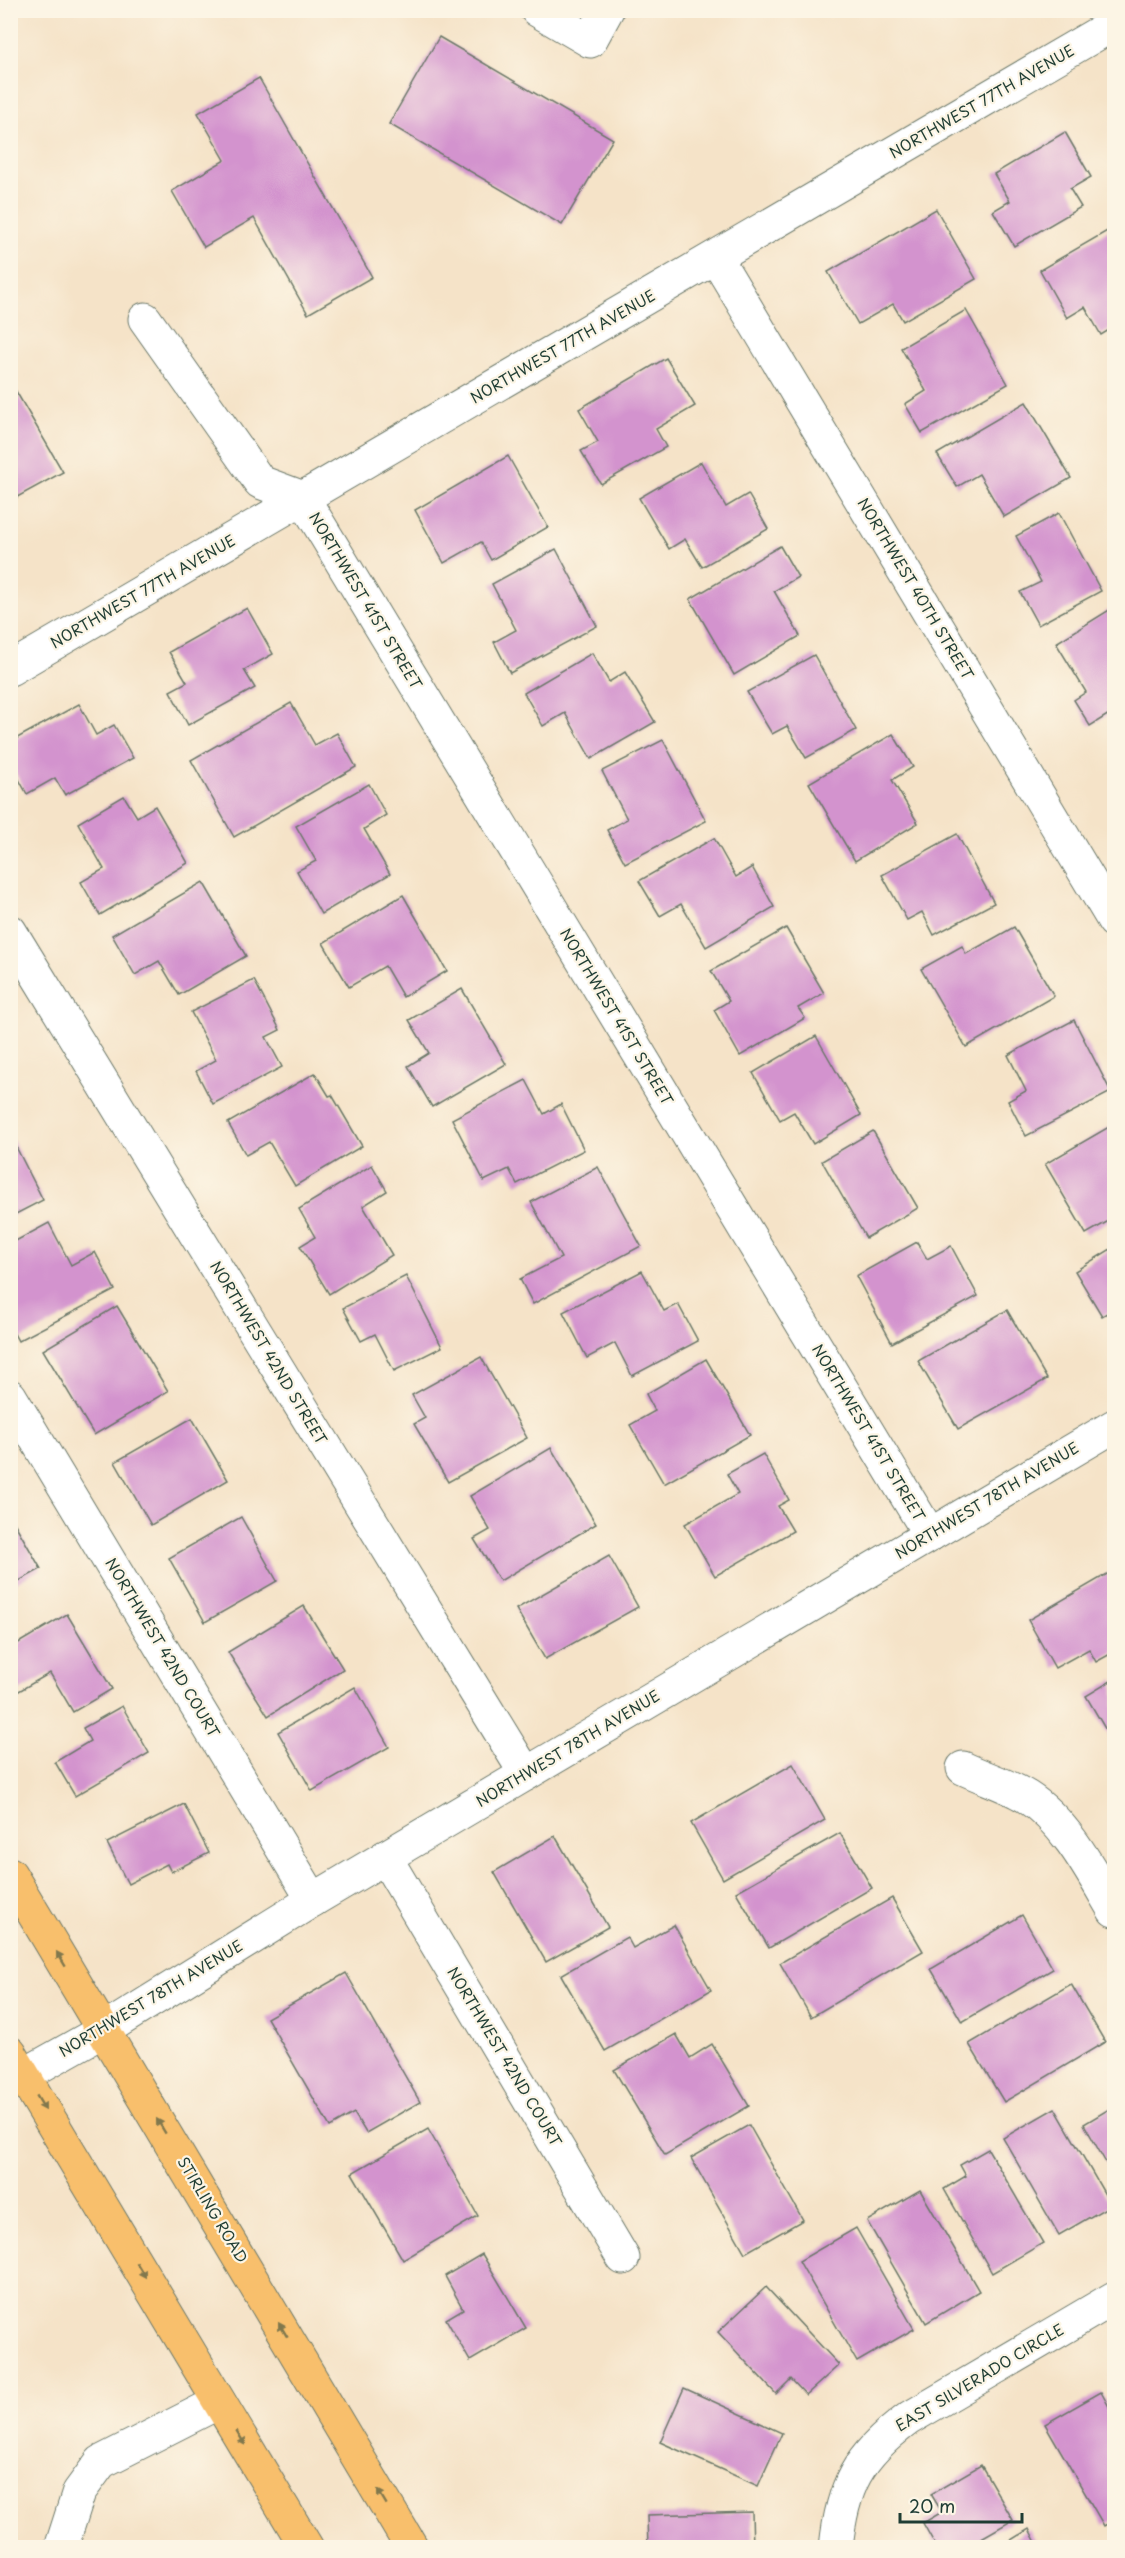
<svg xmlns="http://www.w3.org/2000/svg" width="1125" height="2558" viewBox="0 0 1125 2558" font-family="'Playpen Sans',sans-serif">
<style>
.building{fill:#d393ce}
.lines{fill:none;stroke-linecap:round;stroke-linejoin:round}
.minor-casing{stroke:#6a7768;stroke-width:35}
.major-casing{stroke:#6a7768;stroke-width:35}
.minor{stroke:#fff;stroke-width:33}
.major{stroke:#f8bf6c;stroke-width:33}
.oneway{fill:#81784d}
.labels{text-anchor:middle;stroke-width:4.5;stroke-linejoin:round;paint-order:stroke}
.street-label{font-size:15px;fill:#1f3d34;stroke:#fcf5e5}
</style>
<rect width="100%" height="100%" fill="#fcf5e5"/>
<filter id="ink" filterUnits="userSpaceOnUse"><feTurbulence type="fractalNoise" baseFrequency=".0167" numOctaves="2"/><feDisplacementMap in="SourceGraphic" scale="12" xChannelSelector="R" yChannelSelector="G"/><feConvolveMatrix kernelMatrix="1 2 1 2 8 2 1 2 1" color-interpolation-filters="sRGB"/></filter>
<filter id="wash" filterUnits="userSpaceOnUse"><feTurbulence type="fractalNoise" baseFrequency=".008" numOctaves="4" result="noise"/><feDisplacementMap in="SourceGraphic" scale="24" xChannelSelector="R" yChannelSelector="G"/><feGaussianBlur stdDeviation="1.35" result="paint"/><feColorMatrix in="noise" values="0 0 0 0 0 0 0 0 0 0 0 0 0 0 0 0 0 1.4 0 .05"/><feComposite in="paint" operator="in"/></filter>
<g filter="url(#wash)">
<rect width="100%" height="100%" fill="#f5e3c8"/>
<g id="blocks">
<g class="building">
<path d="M439 37 613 139 562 225 389 124Z"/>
<path d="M259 78 372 277 308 314 254 218 204 247 172 191 225 160 198 113Z"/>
<path d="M1065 132 1091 177 1070 189 1081 207 1014 246 993 211 1010 201 994 174Z"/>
<path d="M936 209 976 279 903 321 893 304 858 324 828 272Z"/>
<path d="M1114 227V327L1101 335 1085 307 1067 318 1040 270Z"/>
<path d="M966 310 1008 384 922 433 905 404 926 391 901 348Z"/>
<path d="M666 358 695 406 656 429 666 447 601 484 581 451 598 442 579 409Z"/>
<path d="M10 381 63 472 10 501Z"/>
<path d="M1026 402 1071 478 1004 517 979 474 957 487 937 454Z"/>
<path d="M508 456 548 527 491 560 481 542 444 563 415 510Z"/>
<path d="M701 462 726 507 748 494 768 529 702 567 685 539 669 549 639 498Z"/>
<path d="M1059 513 1101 591 1038 625 1020 592 1041 582 1016 536Z"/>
<path d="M780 546 798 577 774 591 800 636 734 675 690 599Z"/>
<path d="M556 549 597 626 510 673 494 642 516 630 492 584Z"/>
<path d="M1114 607V711L1090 726 1074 700 1086 692 1056 643Z"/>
<path d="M247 608 273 654 244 670 255 688 188 725 170 691 187 682 169 652Z"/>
<path d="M592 653 609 682 625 672 655 722 591 759 565 713 543 726 524 693Z"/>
<path d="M814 655 856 730 806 758 787 726 772 734 747 692Z"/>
<path d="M291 703 315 745 337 733 356 767 234 837 191 760Z"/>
<path d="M79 704 96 735 114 725 133 758 65 795 55 778 27 794 10 763V742Z"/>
<path d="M893 734 913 767 892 780 918 823 855 861 809 783Z"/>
<path d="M663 740 706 821 625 863 607 830 627 819 602 771Z"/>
<path d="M369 784 386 815 364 829 390 874 321 914 297 871 316 861 296 826Z"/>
<path d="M124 796 137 817 155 806 188 863 100 915 81 882 104 869 78 823Z"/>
<path d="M957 834 994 903 934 935 922 912 907 920 882 875Z"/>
<path d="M714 838 736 877 752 867 774 907 706 947 681 904 660 916 639 881Z"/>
<path d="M203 882 246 956 179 995 159 961 135 975 112 935Z"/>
<path d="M403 895 447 971 403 997 385 966 349 987 323 943Z"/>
<path d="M1014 927 1054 996 966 1047 921 969 962 946 966 954Z"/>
<path d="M786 928 824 993 798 1008 805 1018 740 1056 714 1010 729 1001 711 971Z"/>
<path d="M254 980 280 1030 266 1037 282 1067 213 1104 196 1071 216 1060 191 1012Z"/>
<path d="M462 989 506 1064 432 1107 408 1066 429 1053 409 1020Z"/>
<path d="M1074 1020 1111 1092 1026 1136 1008 1101 1026 1091 1008 1055Z"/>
<path d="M816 1036 861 1115 813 1144 794 1112 780 1120 753 1073Z"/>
<path d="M315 1073 329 1096 332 1095 362 1146 295 1186 269 1142 246 1155 228 1123Z"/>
<path d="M526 1080 544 1114 561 1104 584 1150 517 1184 509 1169 484 1181 452 1119Z"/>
<path d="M1114 1124V1218L1086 1234 1045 1164Z"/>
<path d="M873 1131 918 1208 866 1238 822 1161Z"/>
<path d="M10 1135 43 1200 10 1217Z"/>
<path d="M372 1165 387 1191 363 1206 392 1255 329 1294 300 1246 315 1237 299 1209Z"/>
<path d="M598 1167 641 1246 533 1304 520 1279 561 1258 531 1202Z"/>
<path d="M49 1223 71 1265 95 1252 115 1290 18 1341 10 1326V1244Z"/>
<path d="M917 1242 927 1259 951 1246 978 1296 892 1343 856 1276Z"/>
<path d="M1114 1247V1309L1102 1316 1075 1271Z"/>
<path d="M642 1271 664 1311 678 1304 698 1341 632 1376 615 1343 587 1358 563 1312Z"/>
<path d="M406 1276 442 1347 394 1371 375 1334 361 1341 343 1308Z"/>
<path d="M117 1306 168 1391 94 1435 43 1350Z"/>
<path d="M1007 1310 1047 1379 958 1429 918 1361Z"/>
<path d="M481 1357 527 1438 448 1482 414 1424 425 1418 412 1395Z"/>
<path d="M706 1359 750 1435 664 1484 630 1425 655 1411 646 1394Z"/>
<path d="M192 1418 228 1480 151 1525 115 1462Z"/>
<path d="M551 1448 596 1524 500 1581 474 1539 490 1530 470 1496Z"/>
<path d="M763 1454 789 1500 778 1506 793 1531 715 1576 685 1524 738 1494 727 1474Z"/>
<path d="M241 1517 277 1581 205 1622 169 1558Z"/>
<path d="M12 1519 41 1569 10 1586V1520Z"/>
<path d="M609 1556 638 1607 545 1659 516 1609Z"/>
<path d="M1114 1570V1652L1096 1662 1089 1649 1055 1668 1028 1620Z"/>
<path d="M304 1606 343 1669 268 1716 228 1652Z"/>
<path d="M67 1614 112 1689 73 1712 50 1673 12 1695 10 1692V1648Z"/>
<path d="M1114 1679V1744L1086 1696Z"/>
<path d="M355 1687 389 1747 312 1791 278 1732Z"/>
<path d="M122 1706 149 1753 75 1796 55 1762 90 1741 83 1728Z"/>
<path d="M793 1764 825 1820 723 1879 691 1823Z"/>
<path d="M184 1804 209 1853 171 1872 167 1864 128 1884 107 1843Z"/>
<path d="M840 1833 872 1888 769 1948 736 1892Z"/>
<path d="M555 1836 608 1927 546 1962 494 1872Z"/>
<path d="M892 1898 923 1951 811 2017 780 1963Z"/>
<path d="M1022 1915 1053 1969 962 2022 931 1969Z"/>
<path d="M674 1925 711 1990 605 2051 561 1975 627 1937 633 1948Z"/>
<path d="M346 1973 420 2102 366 2133 354 2113 330 2127 267 2018Z"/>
<path d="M1071 1984 1105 2042 1004 2102 969 2044Z"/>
<path d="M676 2034 690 2058 712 2044 749 2106 665 2155 614 2070Z"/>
<path d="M1114 2106V2177L1084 2124Z"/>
<path d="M1055 2108 1111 2205 1059 2235 1003 2138Z"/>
<path d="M749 2125 803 2220 745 2253 691 2158Z"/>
<path d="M428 2129 478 2216 403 2260 352 2173Z"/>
<path d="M988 2149 1043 2243 992 2273 944 2189 966 2176 960 2165Z"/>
<path d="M920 2190 979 2291 926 2323 867 2221Z"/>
<path d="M856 2228 914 2329 857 2362 799 2261Z"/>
<path d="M482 2254 526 2328 470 2361 446 2319 463 2309 445 2276Z"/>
<path d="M766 2287 839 2365 806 2395 791 2379 776 2394 718 2332Z"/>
<path d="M684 2388 782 2433 758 2486 660 2442Z"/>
<path d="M1101 2392 1114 2416V2520L1104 2526 1045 2424Z"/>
<path d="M981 2465 1013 2520 964 2548H937L923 2523 942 2512 931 2494Z"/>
<path d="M752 2512 753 2548H648L647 2515Z"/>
<path d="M1029 2529 1039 2548H998Z"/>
</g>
</g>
</g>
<g filter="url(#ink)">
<use href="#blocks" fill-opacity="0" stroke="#6a7768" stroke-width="1.5"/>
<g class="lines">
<g class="minor-casing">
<g id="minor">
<path d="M537 10 590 41 607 10"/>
<path d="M716 258 1114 921"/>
<path d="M145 319 260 482 303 498 930 1535"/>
<path d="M10 669 1114 24"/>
<path d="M10 931 526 1774"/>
<path d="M10 1396 313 1900"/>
<path d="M963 1768C984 1778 1008 1785 1027 1797 1066 1822 1091 1871 1114 1910"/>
<path d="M385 1857 623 2258"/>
<path d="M24 2075 104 2030 313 1900 1114 1426"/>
<path d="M61 2548 79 2492 101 2462 219 2402"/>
<path d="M836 2548C842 2486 858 2456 908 2419L1114 2298"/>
</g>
</g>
<g class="major-casing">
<g id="major">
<path d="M10 1874 412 2548"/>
<path d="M10 2053 307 2548"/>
</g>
</g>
<use href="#minor" class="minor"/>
<use href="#major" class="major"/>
</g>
<defs><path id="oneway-solid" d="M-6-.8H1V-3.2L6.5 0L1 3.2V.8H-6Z" transform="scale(1.5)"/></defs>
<g class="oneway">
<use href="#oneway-solid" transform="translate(61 1959) rotate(-121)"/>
<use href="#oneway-solid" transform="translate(41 2103) rotate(59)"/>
<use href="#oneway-solid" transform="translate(161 2126) rotate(-121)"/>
<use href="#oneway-solid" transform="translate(141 2270) rotate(59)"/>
<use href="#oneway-solid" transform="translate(283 2330) rotate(-121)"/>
<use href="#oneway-solid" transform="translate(241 2438) rotate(59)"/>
<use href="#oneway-solid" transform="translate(382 2497) rotate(-121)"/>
</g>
</g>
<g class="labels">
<g class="street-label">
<text transform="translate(982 102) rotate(-30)" y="5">NORTHWEST 77TH AVENUE</text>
<text transform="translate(563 347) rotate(-30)" y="5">NORTHWEST 77TH AVENUE</text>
<text transform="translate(915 589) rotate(59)" y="5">NORTHWEST 40TH STREET</text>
<text transform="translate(143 592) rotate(-30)" y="5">NORTHWEST 77TH AVENUE</text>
<text transform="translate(365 601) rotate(59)" y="5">NORTHWEST 41ST STREET</text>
<text transform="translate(616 1017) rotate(59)" y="5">NORTHWEST 41ST STREET</text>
<text transform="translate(268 1353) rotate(59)" y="5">NORTHWEST 42ND STREET</text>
<text transform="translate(868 1433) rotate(59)" y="5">NORTHWEST 41ST STREET</text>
<text transform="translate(987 1501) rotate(-31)" y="5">NORTHWEST 78TH AVENUE</text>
<text transform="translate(162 1648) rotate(59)" y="5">NORTHWEST 42ND COURT</text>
<text transform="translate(568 1749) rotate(-31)" y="5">NORTHWEST 78TH AVENUE</text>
<text transform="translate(151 1999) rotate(-31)" y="5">NORTHWEST 78TH AVENUE</text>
<text transform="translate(504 2057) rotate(59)" y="5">NORTHWEST 42ND COURT</text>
<text transform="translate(212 2210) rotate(59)" y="5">STIRLING ROAD</text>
<text transform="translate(980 2378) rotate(-31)" y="5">EAST SILVERADO CIRCLE</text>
</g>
</g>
<rect width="1125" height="2558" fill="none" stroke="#fcf5e5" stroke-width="36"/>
<path d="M900 2513v9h122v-9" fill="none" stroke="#1f3d34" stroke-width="3"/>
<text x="909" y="2513" font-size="18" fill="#1f3d34" stroke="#fcf5e5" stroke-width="4.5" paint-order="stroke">20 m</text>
</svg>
